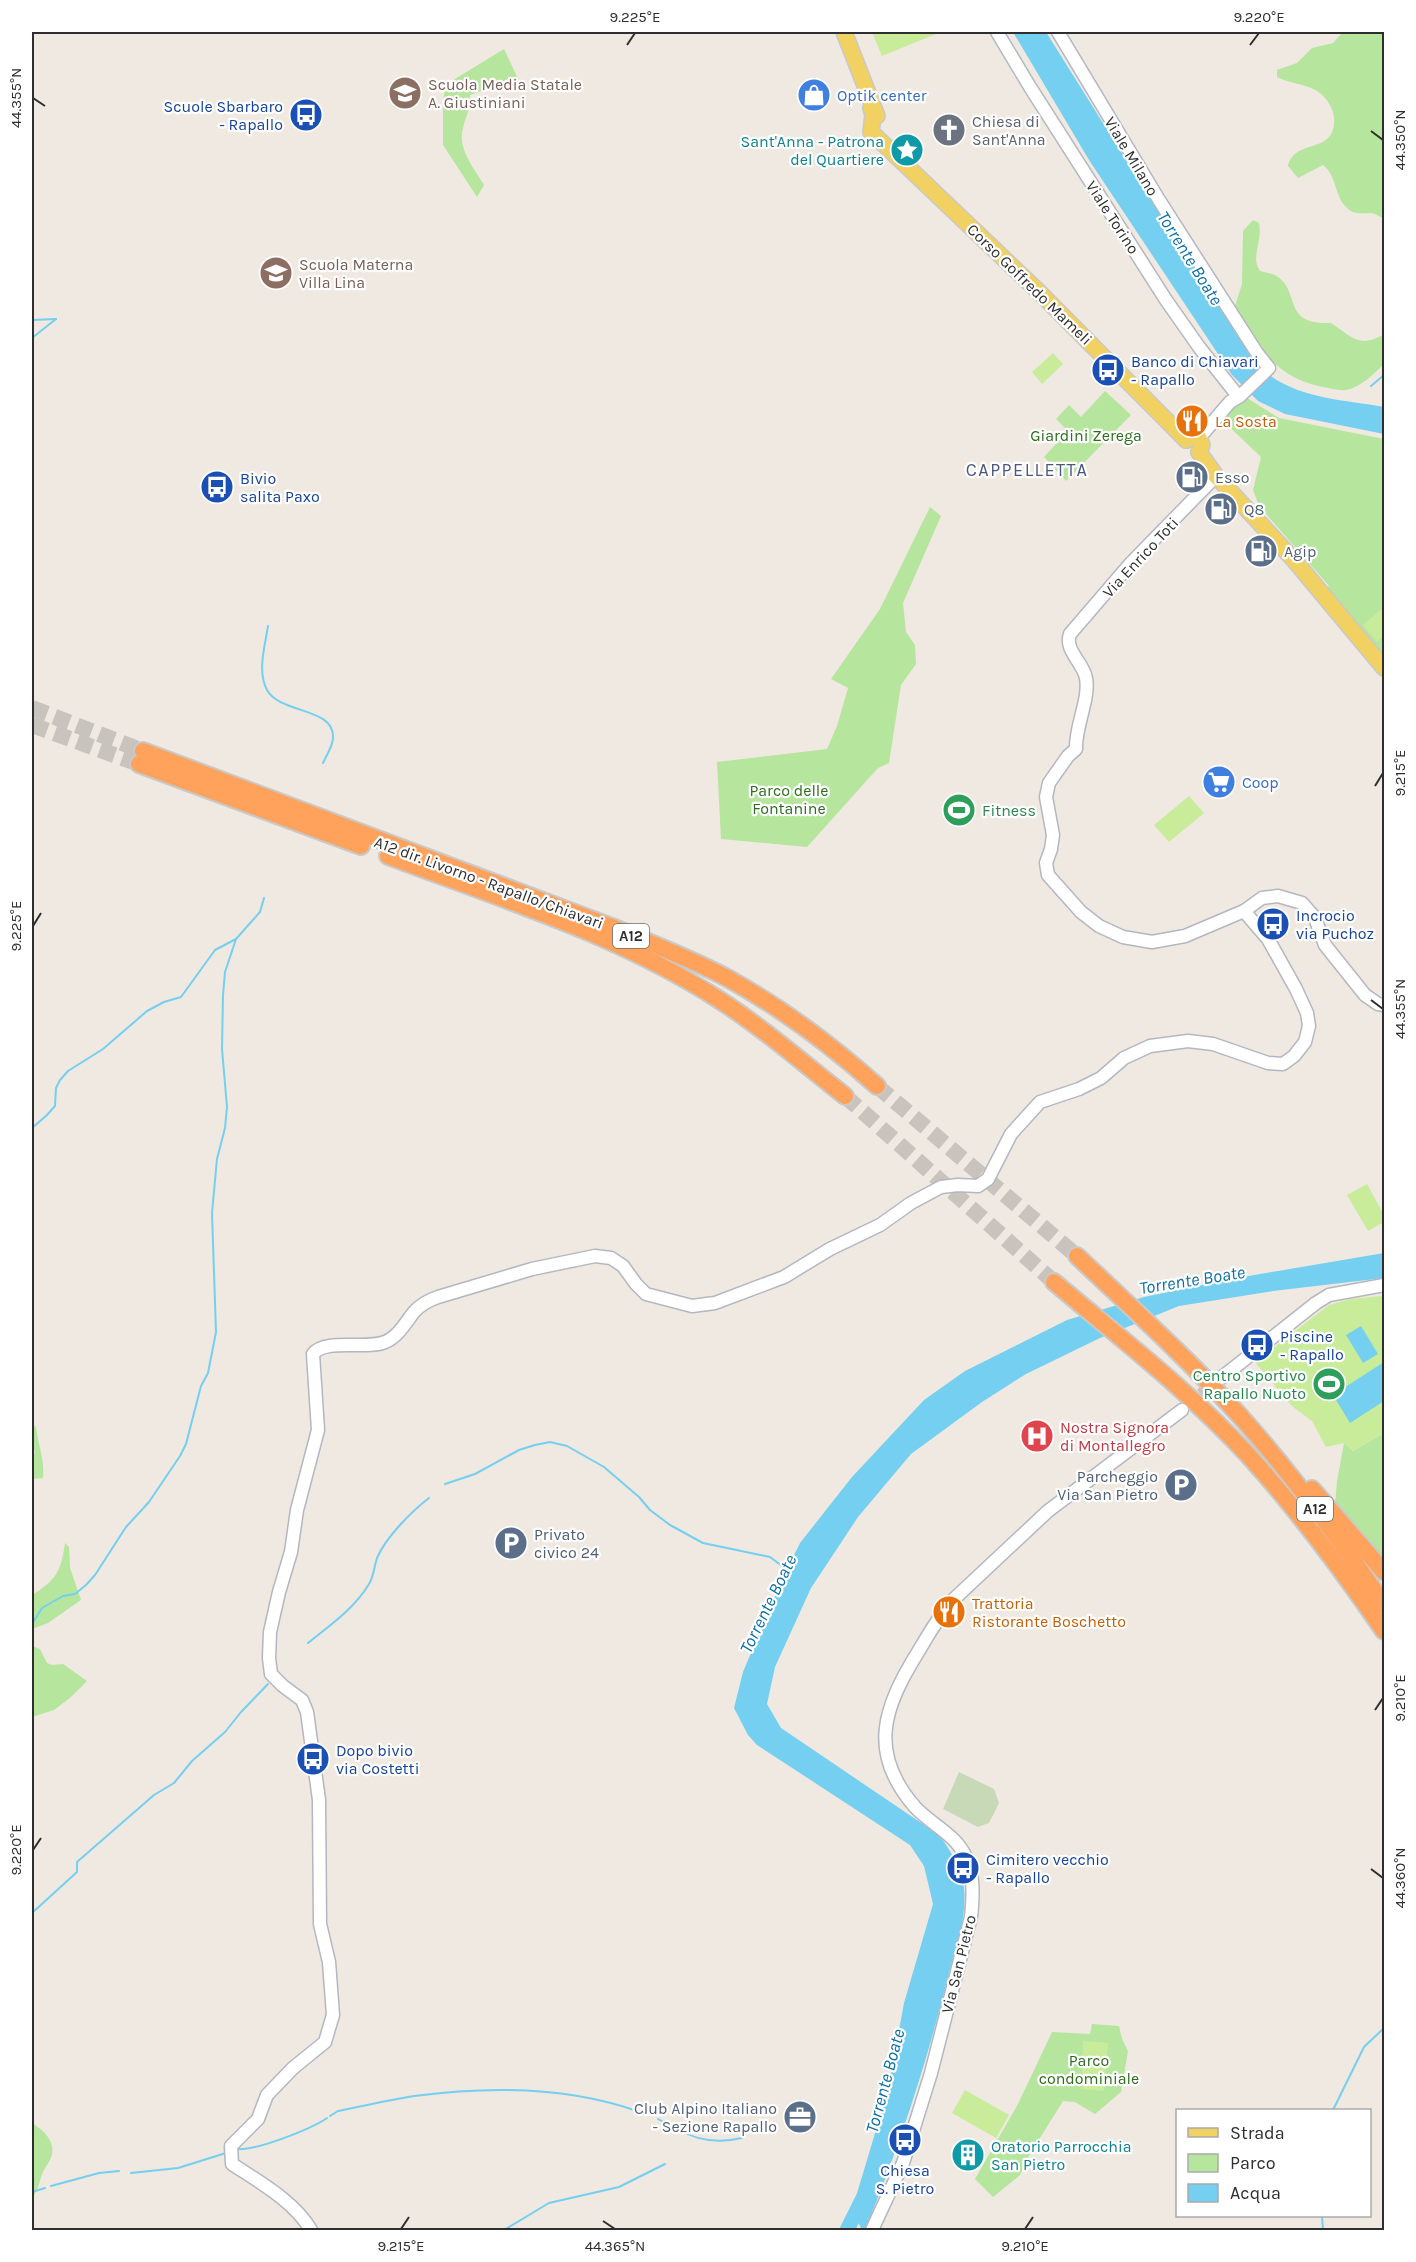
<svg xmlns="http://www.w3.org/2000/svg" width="1416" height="2262" viewBox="0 0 1416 2262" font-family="Karla,sans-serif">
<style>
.green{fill:#b6e59e}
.cemetery{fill:#c8d9b8}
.pitch{fill:#c9ec9a}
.water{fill:#75cff0}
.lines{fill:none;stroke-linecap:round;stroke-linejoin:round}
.stream{stroke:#75cff0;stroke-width:2}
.river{stroke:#75cff0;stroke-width:15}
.minor-tunnel{stroke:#c8c4bd;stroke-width:12;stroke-dasharray:12 6;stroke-linecap:butt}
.highway-tunnel{stroke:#c8c4bd;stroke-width:16;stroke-dasharray:16 8;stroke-linecap:butt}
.minor-casing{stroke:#b4b7c1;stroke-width:15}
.major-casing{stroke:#c9c9c9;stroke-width:18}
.highway-casing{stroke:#c9c9c9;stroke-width:20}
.minor{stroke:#fff;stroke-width:12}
.major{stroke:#f2d163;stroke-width:15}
.highway{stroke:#ffa35c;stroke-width:16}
.ticks{fill:none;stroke:#2e2e2e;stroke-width:2}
.labels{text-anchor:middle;stroke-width:4.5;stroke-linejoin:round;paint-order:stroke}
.shield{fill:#fff;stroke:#6d6d6d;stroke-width:1.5}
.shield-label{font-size:15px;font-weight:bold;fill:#2e2e2e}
.education-label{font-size:16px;fill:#785e54;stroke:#fff;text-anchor:start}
.shop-label{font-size:16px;fill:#366cbe;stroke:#fff;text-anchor:start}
.transit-label{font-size:16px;fill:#164399;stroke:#fff;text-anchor:start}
.worship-label{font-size:16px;fill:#5b616d;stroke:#fff;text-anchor:start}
.culture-label{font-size:16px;fill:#0d838f;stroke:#fff;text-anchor:end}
.street-label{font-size:16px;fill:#2e2e2e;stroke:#fff}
.food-label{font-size:16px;fill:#c56008;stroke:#fff;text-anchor:start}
.park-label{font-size:16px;fill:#2c6e1b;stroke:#fff}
.service-label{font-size:16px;fill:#4e5e75;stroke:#fff;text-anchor:start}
.leisure-label{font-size:16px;fill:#27864d;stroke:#fff;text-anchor:start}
.health-label{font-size:16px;fill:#be3a42;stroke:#fff;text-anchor:start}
.water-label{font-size:18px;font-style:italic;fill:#0d6fa3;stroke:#fff}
.neighbourhood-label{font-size:18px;letter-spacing:1.5px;fill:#4d5680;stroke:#fff}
.neatline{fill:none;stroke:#2e2e2e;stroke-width:2}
.ticks-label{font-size:15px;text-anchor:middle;fill:#2e2e2e}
</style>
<rect width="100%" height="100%" fill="#efe9e1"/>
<g class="green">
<path d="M1343 32H1384V218C1380 217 1376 214 1371 213 1365 213 1359 214 1353 212 1333 202 1339 177 1323 165L1298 178 1288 166C1295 137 1337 156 1334 117 1333 108 1327 99 1320 93 1309 84 1290 84 1277 77V70L1297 63 1312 48 1333 43Z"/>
<path d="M504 49 520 83H503L470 95C470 112 467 112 463 128 457 148 474 168 484 185L477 197 443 145V106L445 85Z"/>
<path d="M1253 220 1259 223C1263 242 1250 257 1260 271 1266 273 1273 273 1278 277 1301 294 1282 325 1331 323 1352 337 1360 349 1384 334V364C1374 374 1361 387 1346 390 1339 391 1330 388 1323 387 1276 378 1261 349 1237 314L1235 306 1242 284 1243 231Z"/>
<path d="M1105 391 1131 415 1066 481 1044 457 1068 431 1056 419 1069 405 1081 417Z"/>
<path d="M1247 398 1279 418 1384 439V658L1327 588 1329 586 1259 506 1253 490 1261 457 1220 418Z"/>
<path d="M930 507 941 516 903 603 906 632 915 645 916 664 901 685 889 763 878 768 807 847 721 839 717 762 827 749 837 726 848 688 831 679 880 609Z"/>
<path d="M32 1424 36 1427C38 1445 45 1460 43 1478L32 1479V1464L35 1451 32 1446Z"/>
<path d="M1384 1433V1561L1335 1505 1337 1481 1344 1443 1353 1451Z"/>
<path d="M65 1543 69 1547 70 1568 81 1600 48 1623 32 1629V1595C56 1580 61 1572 65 1543Z"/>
<path d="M32 1646 40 1649 47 1663 52 1665 63 1664 87 1681 71 1697 54 1710 32 1717Z"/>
<path d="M1092 2024 1119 2026 1122 2039 1128 2051 1121 2092 1095 2114 1075 2102 1063 2101 1030 2154 1020 2175 993 2197 975 2179 1018 2104 1052 2032 1090 2034Z"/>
<path d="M32 2123C42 2129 55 2140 52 2154 51 2160 46 2166 43 2172 39 2181 39 2190 32 2198Z"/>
</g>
<path class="cemetery" d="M959 1772 994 1789 999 1803 989 1823 978 1827 943 1809Z"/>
<g class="pitch">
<path d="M872 32H941L882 56Z"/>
<path d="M1053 353 1063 364 1042 384 1032 372Z"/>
<path d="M1384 607V636L1377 642 1363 625Z"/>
<path d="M1189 796 1204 813 1169 842 1154 825Z"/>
<path d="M1367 1184 1384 1215V1222L1368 1231 1347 1195Z"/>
<path d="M1381 1296 1384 1298V1433L1353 1451 1344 1443 1326 1447 1312 1421 1293 1407 1255 1362 1329 1305 1351 1299Z"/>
<path d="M1083 2041 1108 2043 1104 2091 1081 2089Z"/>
<path d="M965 2090 1009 2115 996 2138 952 2113Z"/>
</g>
<g class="water">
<path d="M1013 32H1046L1153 203 1260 367C1293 399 1342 399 1384 407V434L1285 414 1258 401 1232 375 1089 160Z"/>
<path d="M1384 1253V1278L1273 1291 1179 1306 1100 1338 1026 1374 982 1402 911 1454 858 1517 811 1588 775 1667 767 1704 781 1728 939 1835C951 1851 961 1868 964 1888 967 1915 957 1943 950 1969 928 2059 900 2145 865 2230H862L852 2210 888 2090 904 2003 933 1904 924 1866 910 1845 757 1745 748 1735 734 1708 743 1672 780 1584 800 1543 852 1477 924 1400 965 1371 1067 1320 1144 1297 1231 1279Z"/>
<path d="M1361 1326 1378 1354 1363 1363 1346 1335Z"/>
<path d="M1384 1362V1401L1350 1423 1333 1395Z"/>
</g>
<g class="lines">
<g class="stream">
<path d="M32 320 56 319"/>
<path d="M32 338 56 319"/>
<path d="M1371 386 1384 375"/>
<path d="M268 626C265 646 257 671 267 690 280 714 335 707 333 738 333 746 326 756 323 763"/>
<path d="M32 1128 46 1116 55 1106 56 1088 60 1080 68 1071 103 1049 147 1011 164 1002 181 997 215 950 236 939 260 912 264 898"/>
<path d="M445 1484 475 1474 519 1450 535 1445 550 1442 567 1446 604 1467 639 1497 650 1510 670 1525 703 1543 770 1557 790 1572"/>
<path d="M32 1624 42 1608 63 1596 75 1594 86 1585 95 1575 126 1527 149 1502 180 1456 186 1444 201 1386 208 1373 216 1332 212 1213 217 1159 225 1128 227 1107 222 1049 223 995 225 972 236 939"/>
<path d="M308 1643C329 1626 355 1608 369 1584 374 1576 374 1567 377 1558 386 1537 412 1511 429 1498"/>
<path d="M32 1913 77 1872V1862L154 1795 174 1783 192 1761 225 1732 241 1712 268 1684"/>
<path d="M1333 2110 1364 2047 1384 2028"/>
<path d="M330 2116 338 2111C363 2106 389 2100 414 2096 489 2086 568 2086 640 2112"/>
<path d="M658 2119C688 2136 707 2146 742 2138"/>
<path d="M237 2149C256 2151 311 2129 327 2118"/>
<path d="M131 2173 178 2168 226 2153"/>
<path d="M51 2186 99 2173 119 2171"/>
<path d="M32 2192 45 2188"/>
<path d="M1322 2216 1323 2230"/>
<path d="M504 2230 549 2203 619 2187 665 2164"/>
</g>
<path class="river" d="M847 2230 863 2198"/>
<path class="minor-tunnel" d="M1187 1406 1217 1381"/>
<g class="highway-tunnel">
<path d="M32 708 143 751"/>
<path d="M32 725 139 764"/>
<path d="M877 1086 1077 1256"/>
<path d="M845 1096 1054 1282"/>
</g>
<g class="minor-casing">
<g id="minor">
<path d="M997 32 1030 87 1166 300 1199 347 1238 396"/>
<path d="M1058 32 1159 200 1257 353 1269 368 1240 396 1230 402 1199 438"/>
<path d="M1216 476 1131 563 1070 634C1064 650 1083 662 1086 678 1090 699 1075 726 1076 749L1068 756 1049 783 1046 797 1053 835 1051 849 1046 863 1048 875 1081 912 1099 926 1123 937 1152 942 1185 936 1244 911 1262 898 1278 896 1302 903 1315 918 1325 945 1365 995 1378 1004 1384 1005"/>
<path d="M1221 1378 1316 1303 1329 1295 1384 1285"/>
<path d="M311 2230C294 2201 259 2182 232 2164L231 2146 258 2119 267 2095 293 2068 325 2042 333 2015 329 1962 320 1924 319 1800 307 1712 302 1700 283 1686 271 1674 269 1658 270 1632 279 1592 291 1552 297 1510 318 1430 313 1354C325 1338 366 1350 385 1342 398 1337 406 1322 414 1312 421 1304 429 1300 438 1297L532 1269 595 1256 611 1258 623 1266 636 1284 646 1294 692 1306 715 1303 784 1277 830 1249 880 1225 911 1203 941 1187 958 1185 978 1186 988 1179 1011 1134 1040 1102 1079 1089 1101 1078 1124 1058 1150 1046 1188 1041 1213 1044 1268 1063 1283 1064 1294 1056 1305 1042 1309 1026 1307 1013 1296 989 1268 939 1244 911"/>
<path d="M872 2230 903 2163 931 2073 971 1917C974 1890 975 1861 954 1840 942 1828 926 1819 915 1807 867 1752 884 1707 918 1652 929 1634 939 1615 954 1599L1048 1511 1182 1410"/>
</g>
</g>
<g class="major-casing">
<g id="major">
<path d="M844 32 877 116"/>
<path d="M871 108 873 115 871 132 1041 294 1186 440"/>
<path d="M1186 440 1191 437 1199 438 1202 445 1199 452"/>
<path d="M1199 452 1216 476 1294 560 1384 668"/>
</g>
</g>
<g class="highway-casing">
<g id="highway">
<path d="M143 751 612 927C651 944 692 959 729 979 785 1010 830 1044 877 1086"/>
<path d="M139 764 361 846"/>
<path d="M388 856C499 898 617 934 718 999 763 1028 803 1063 845 1096"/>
<path d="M1077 1256C1132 1308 1189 1360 1240 1416 1293 1475 1340 1540 1384 1605"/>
<path d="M1054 1282C1120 1338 1189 1391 1248 1455 1299 1511 1342 1570 1384 1631"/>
<path d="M1312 1489 1384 1572"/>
</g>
</g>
<use href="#minor" class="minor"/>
<use href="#major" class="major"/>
<use href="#highway" class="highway"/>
</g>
<path class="ticks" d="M627 45 635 33M1250 45 1259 33M33 98 45 106M1371 131 1383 140M1375 786 1383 773M33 926 41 913M1371 1000 1383 1009M1375 1710 1383 1698M33 1850 41 1838M1371 1869 1383 1878M603 2221 615 2229M401 2229 409 2217M1025 2229 1033 2217"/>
<defs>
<g id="school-disc" transform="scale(1.725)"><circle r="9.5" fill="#8d6e63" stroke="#fff"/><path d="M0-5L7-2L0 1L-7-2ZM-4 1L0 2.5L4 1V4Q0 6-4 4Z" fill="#fff"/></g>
<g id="shop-disc" transform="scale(1.725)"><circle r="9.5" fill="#3f7fe0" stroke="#fff"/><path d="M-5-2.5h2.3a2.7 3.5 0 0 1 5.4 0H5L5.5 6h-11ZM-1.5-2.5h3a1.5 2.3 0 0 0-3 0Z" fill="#fff"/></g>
<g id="bus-disc" transform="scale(1.725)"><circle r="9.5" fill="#1a4fb4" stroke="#fff"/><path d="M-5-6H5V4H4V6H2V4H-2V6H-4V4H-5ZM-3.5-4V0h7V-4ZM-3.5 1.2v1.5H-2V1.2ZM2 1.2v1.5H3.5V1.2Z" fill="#fff"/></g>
<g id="church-disc" transform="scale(1.725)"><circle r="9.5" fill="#6b7280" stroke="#fff"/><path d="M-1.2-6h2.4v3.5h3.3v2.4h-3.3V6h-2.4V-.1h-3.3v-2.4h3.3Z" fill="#fff"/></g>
<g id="sight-disc" transform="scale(1.725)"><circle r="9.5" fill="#0f9aa8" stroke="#fff"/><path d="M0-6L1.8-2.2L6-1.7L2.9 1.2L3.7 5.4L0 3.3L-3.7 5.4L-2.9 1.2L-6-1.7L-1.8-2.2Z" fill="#fff"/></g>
<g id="restaurant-disc" transform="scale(1.725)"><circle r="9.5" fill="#e8710a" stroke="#fff"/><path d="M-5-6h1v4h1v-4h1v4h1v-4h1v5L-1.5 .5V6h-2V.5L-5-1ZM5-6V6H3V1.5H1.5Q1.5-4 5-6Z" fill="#fff"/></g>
<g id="fuel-disc" transform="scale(1.725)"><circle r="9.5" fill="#5c6f8a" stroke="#fff"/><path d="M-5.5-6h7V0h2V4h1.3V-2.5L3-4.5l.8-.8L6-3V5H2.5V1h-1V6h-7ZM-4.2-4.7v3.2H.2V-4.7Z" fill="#fff"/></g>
<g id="supermarket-disc" transform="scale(1.725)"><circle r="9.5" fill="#3f7fe0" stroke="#fff"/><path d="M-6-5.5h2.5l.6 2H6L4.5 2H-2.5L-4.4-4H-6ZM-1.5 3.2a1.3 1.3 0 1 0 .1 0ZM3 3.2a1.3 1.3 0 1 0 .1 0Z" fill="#fff"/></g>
<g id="stadium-disc" transform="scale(1.725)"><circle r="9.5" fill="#2e9e5b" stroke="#fff"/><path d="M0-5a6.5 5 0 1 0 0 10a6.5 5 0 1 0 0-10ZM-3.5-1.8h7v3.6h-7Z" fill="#fff"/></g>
<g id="hospital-disc" transform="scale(1.725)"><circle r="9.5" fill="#e0444e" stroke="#fff"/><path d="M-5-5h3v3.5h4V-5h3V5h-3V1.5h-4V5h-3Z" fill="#fff"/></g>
<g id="parking-disc" transform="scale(1.725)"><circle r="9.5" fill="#5c6f8a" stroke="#fff"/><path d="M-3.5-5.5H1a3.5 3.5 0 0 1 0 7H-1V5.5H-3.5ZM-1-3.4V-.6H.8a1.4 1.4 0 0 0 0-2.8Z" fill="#fff"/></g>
<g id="office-disc" transform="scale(1.725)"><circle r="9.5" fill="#5c6f8a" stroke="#fff"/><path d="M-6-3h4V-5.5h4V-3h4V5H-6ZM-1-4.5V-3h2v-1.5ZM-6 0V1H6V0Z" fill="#fff"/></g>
<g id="building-disc" transform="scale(1.725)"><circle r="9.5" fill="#0f9aa8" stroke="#fff"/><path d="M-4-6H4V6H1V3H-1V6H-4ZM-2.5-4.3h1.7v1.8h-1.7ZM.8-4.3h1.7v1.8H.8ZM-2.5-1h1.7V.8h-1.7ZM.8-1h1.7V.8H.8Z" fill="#fff"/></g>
</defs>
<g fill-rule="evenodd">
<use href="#school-disc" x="405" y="93"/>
<use href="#shop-disc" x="814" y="95"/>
<use href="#bus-disc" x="306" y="115"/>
<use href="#church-disc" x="949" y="130"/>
<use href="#sight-disc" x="907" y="150"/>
<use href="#school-disc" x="276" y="273"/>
<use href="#bus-disc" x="1108" y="370"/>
<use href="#restaurant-disc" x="1192" y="421"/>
<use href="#fuel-disc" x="1192" y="477"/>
<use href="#bus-disc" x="217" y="487"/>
<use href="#fuel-disc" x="1221" y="509"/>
<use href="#fuel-disc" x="1261" y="551"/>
<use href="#supermarket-disc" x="1219" y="782"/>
<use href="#stadium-disc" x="959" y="810"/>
<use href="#bus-disc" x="1273" y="924"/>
<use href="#bus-disc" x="1257" y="1345"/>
<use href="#stadium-disc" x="1329" y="1384"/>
<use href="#hospital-disc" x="1037" y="1436"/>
<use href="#parking-disc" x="1181" y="1485"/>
<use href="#parking-disc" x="511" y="1543"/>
<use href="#restaurant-disc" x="949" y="1612"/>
<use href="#bus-disc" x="313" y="1759"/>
<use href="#bus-disc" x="963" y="1868"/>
<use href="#office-disc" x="800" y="2117"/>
<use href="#bus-disc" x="905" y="2140"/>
<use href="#building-disc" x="968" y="2155"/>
</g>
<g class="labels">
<g class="shield">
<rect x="613" y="924" width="36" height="24" rx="4.5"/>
<rect x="1297" y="1497" width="36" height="24" rx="4.5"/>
</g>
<g class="shield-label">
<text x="631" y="941">A12</text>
<text x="1315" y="1514">A12</text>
</g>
<g class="education-label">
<text x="428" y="90">Scuola Media Statale<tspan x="428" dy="18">A. Giustiniani</tspan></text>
<text x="299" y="270">Scuola Materna<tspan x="299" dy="18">Villa Lina</tspan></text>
</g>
<g class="shop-label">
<text x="837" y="101">Optik center</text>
<text x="1242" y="788">Coop</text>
</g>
<g class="transit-label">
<text x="283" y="112" text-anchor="end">Scuole Sbarbaro<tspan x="283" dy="18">- Rapallo</tspan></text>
<text x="1131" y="367">Banco di Chiavari<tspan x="1131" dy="18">- Rapallo</tspan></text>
<text x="240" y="484">Bivio<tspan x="240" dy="18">salita Paxo</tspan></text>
<text x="1296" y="921">Incrocio<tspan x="1296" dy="18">via Puchoz</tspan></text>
<text x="1280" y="1342">Piscine<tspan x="1280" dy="18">- Rapallo</tspan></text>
<text x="336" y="1756">Dopo bivio<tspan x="336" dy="18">via Costetti</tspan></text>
<text x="986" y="1865">Cimitero vecchio<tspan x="986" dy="18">- Rapallo</tspan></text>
<text x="905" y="2176" text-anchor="middle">Chiesa<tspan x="905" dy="18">S. Pietro</tspan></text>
</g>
<g class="worship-label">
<text x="972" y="127">Chiesa di<tspan x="972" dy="18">Sant'Anna</tspan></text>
</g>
<g class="culture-label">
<text x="884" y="147">Sant'Anna - Patrona<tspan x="884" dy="18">del Quartiere</tspan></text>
<text x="991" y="2152" text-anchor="start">Oratorio Parrocchia<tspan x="991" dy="18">San Pietro</tspan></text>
</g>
<g class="street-label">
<text transform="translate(1132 156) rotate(59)" y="6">Viale Milano</text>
<text transform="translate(1113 217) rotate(57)" y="6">Viale Torino</text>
<text transform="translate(1030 284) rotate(44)" y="6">Corso Goffredo Mameli</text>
<text transform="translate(1140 557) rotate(-47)" y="6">Via Enrico Toti</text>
<text transform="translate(489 882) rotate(20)" y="6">A12 dir. Livorno - Rapallo/Chiavari</text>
<text transform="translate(958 1964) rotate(-76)" y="6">Via San Pietro</text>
</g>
<g class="food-label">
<text x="1215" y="427">La Sosta</text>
<text x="972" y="1609">Trattoria<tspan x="972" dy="18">Ristorante Boschetto</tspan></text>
</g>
<g class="park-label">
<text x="1086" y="441">Giardini Zerega</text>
<text x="789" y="796">Parco delle<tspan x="789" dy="18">Fontanine</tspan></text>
<text x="1089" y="2066">Parco<tspan x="1089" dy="18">condominiale</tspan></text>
</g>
<g class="service-label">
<text x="1215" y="483">Esso</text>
<text x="1244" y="515">Q8</text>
<text x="1284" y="557">Agip</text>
<text x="1158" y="1482" text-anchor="end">Parcheggio<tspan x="1158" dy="18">Via San Pietro</tspan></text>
<text x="534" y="1540">Privato<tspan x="534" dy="18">civico 24</tspan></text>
<text x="777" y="2114" text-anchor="end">Club Alpino Italiano<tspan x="777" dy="18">- Sezione Rapallo</tspan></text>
</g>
<g class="leisure-label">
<text x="982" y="816">Fitness</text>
<text x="1306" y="1381" text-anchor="end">Centro Sportivo<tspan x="1306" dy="18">Rapallo Nuoto</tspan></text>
</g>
<g class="health-label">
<text x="1060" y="1433">Nostra Signora<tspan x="1060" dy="18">di Montallegro</tspan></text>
</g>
<g class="water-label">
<text transform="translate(1190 258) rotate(58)" y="6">Torrente Boate</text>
<text transform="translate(1192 1280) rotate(-9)" y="6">Torrente Boate</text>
<text transform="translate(768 1604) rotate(-64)" y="6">Torrente Boate</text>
<text transform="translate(885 2081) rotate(-75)" y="6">Torrente Boate</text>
</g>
<g class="neighbourhood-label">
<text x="1027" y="476">CAPPELLETTA</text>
</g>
</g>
<rect width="1416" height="2262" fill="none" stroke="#ffffff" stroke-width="66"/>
<rect x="1176" y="2109" width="195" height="108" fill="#ffffff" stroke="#ababab" stroke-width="1.5"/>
<rect x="1188" y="2128" width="30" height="9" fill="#f2d163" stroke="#ababab" stroke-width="1.5"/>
<text x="1230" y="2139" font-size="18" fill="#2e2e2e">Strada</text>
<rect x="1188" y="2154" width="30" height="18" fill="#b6e59e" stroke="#ababab" stroke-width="1.5"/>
<text x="1230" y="2169" font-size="18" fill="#2e2e2e">Parco</text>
<rect x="1188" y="2184" width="30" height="18" fill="#75cff0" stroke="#ababab" stroke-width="1.5"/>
<text x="1230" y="2199" font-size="18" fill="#2e2e2e">Acqua</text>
<rect x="33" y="33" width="1350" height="2196" class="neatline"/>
<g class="ticks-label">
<text x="635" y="22">9.225°E</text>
<text x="1259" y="22">9.220°E</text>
<text transform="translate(16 98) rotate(-90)" y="5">44.355°N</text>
<text transform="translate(1400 140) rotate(-90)" y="5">44.350°N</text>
<text transform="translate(1400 773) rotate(-90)" y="5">9.215°E</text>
<text transform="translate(16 926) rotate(-90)" y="5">9.225°E</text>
<text transform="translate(1400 1009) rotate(-90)" y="5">44.355°N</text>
<text transform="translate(1400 1698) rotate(-90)" y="5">9.210°E</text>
<text transform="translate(16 1850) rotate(-90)" y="5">9.220°E</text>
<text transform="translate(1400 1878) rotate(-90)" y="5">44.360°N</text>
<text x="401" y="2251">9.215°E</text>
<text x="615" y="2251">44.365°N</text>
<text x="1025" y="2251">9.210°E</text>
</g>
</svg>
